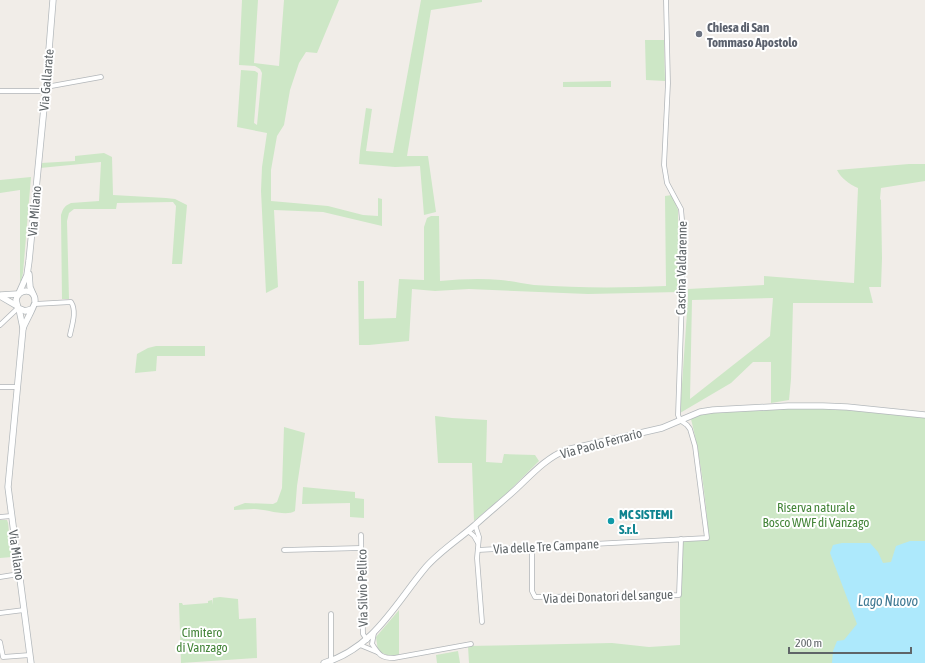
<svg xmlns="http://www.w3.org/2000/svg" width="925" height="663" viewBox="0 0 925 663" font-family="'Asap Condensed',sans-serif">
<style>
.green{fill:#cde7c6;fill-rule:evenodd}
.water{fill:#ade9fc}
.lines{fill:none;stroke-linecap:round;stroke-linejoin:round}
.street-casing{stroke:#b3b7ba;stroke-width:5.5}
.secondary-casing{stroke:#b4b9bc;stroke-width:7}
.street{stroke:#fff;stroke-width:4}
.secondary{stroke:#fff;stroke-width:5.5}
.worship-dot{fill:#6b7280;stroke:#fff;stroke-width:1.5}
.culture-dot{fill:#0f9aa8;stroke:#fff;stroke-width:1.5}
.labels{text-anchor:middle;stroke-width:4;stroke-linejoin:round;paint-order:stroke}
.worship-label{font-size:13px;font-weight:bold;fill:#5b616d;stroke:#fff;text-anchor:start}
.street-label{font-size:13px;fill:#5f6568;stroke:#fff}
.park-label{font-size:13px;fill:#448539;stroke:#fff}
.culture-label{font-size:13px;font-weight:bold;fill:#0d838f;stroke:#fff;text-anchor:start}
.water-label{font-size:14px;font-style:italic;fill:#407a94;stroke:#fff}
</style>
<rect width="100%" height="100%" fill="#f1ede8"/>
<g class="green">
<path d="M242 0H258L254 63 279 66 284 0H339L317 53 306 52 299 63 290 90 284 125 277 136 271 170V201L328 206 363 215 378 216V198L382 199V226L323 212 274 210 278 287 266 293 261 191 262 167 267 133 237 127 241 70 255 71 258 73 254 123 257 125 262 73 260 69 255 66 239 65Z"/>
<path d="M421 0H482V2L431 10 407 156H428L436 212 424 215 420 166 395 167 359 164 360 151 366 108 372 109 366 151 393 153Z"/>
<path d="M645 40H664L665 81 646 80Z"/>
<path d="M611 81V87H563V82Z"/>
<path d="M104 153 112 157 113 195 166 198 175 199 187 205 182 264H172L176 206 173 202 117 203 116 209H74L69 213 67 221 69 299H62L61 215C63 209 64 206 71 203L99 201 101 162 40 168 41 163 75 161V156Z"/>
<path d="M909 164H925V181L881 188 880 199 881 200 882 258 881 287H869L873 303H793L791 379 789 400 771 403V362H753L731 383 680 413 688 298V289L764 285V276L854 283 858 188C849 184 841 178 837 170ZM773 298 770 336 690 399 692 300Z"/>
<path d="M31 177 23 273 21 281H20V190L0 193V180Z"/>
<path d="M672 195 678 210 679 292 588 294 469 289 435 291 412 289 409 341 369 345H359L358 281H364V319L396 318 399 279 424 280V227L427 218 431 216H439L440 281C460 279 481 278 501 280 512 281 523 284 534 285 578 288 622 288 666 286L665 196Z"/>
<path d="M156 346H205V356H157L156 371 135 373 137 354 148 348Z"/>
<path d="M789 406 925 414V663H469L468 646 612 643 649 647 680 645V587L682 540 709 539C705 495 701 458 690 415L700 411Z"/>
<path d="M435 416 452 418 487 420 486 462 502 463 504 454 535 455 539 461 508 492 474 521 472 463H438Z"/>
<path d="M284 427 305 433 297 486 295 511C286 517 266 509 254 509 247 509 241 510 234 510V507L245 503 273 504 277 502 282 488Z"/>
<path d="M303 487 355 492V498L364 499V518L350 517V503L302 504Z"/>
<path d="M0 520H7L8 523 12 557 0 558Z"/>
<path d="M220 597 238 599 239 619 256 618 257 658 181 663 179 603H182L183 605 208 603V601L212 600V605L213 598Z"/>
<path d="M399 610V655L389 656 378 651 376 637Z"/>
<path d="M458 651 460 663H437L436 655Z"/>
</g>
<path class="water" d="M910 541H925V663H832L833 651 837 641 844 640 857 624 830 553 833 545 842 543H870L878 552 883 563 891 562 896 546Z"/>
<g class="lines">
<g class="street-casing">
<g id="street">
<path d="M46 87 101 77"/>
<path d="M0 91H46"/>
<path d="M35 304 71 302C77 311 72 325 70 335"/>
<path d="M0 325 18 308"/>
<path d="M0 387H17"/>
<path d="M0 517 11 516"/>
<path d="M475 525 479 537 477 558 482 622"/>
<path d="M468 531 474 536 478 543"/>
<path d="M361 535 363 634 367 640"/>
<path d="M532 546V591L535 597 679 595 681 539"/>
<path d="M284 550 361 548"/>
<path d="M478 550 707 538 695 446 690 429 687 425 680 420 678 415 682 298V220L681 209 667 183 664 165 668 83 666 0"/>
<path d="M0 577 19 574"/>
<path d="M0 613 24 610"/>
<path d="M331 614V661"/>
<path d="M374 633 372 644C379 654 380 658 394 658L471 644"/>
<path d="M0 642 3 657 30 655"/>
<path d="M360 645 377 652"/>
</g>
</g>
<g class="secondary-casing">
<g id="secondary">
<path d="M29 274 30 287 33 294"/>
<path d="M19 293 27 275 29 261 46 87 53 0"/>
<path d="M1 295 18 294"/>
<path d="M0 296 17 306"/>
<path d="M19 309 23 328"/>
<path d="M31 663 8 487 23 328C25 323 36 303 35 301 35 288 19 288 16 300L18 308 25 311 32 309"/>
<path d="M324 663C374 648 395 604 426 567 440 551 459 539 475 525 488 513 503 501 516 489 532 474 546 458 566 450L662 428 700 412 713 410 788 406H823L847 407 925 415"/>
</g>
</g>
<use href="#street" class="street"/>
<use href="#secondary" class="secondary"/>
</g>
<circle class="worship-dot" cx="699" cy="34" r="4"/>
<circle class="culture-dot" cx="611" cy="521" r="4"/>
<g class="labels">
<g class="worship-label">
<text x="707" y="32">Chiesa di San<tspan x="707" dy="15">Tommaso Apostolo</tspan></text>
</g>
<g class="street-label">
<text transform="translate(46 80) rotate(-85)" y="5">Via Gallarate</text>
<text transform="translate(34 211) rotate(-85)" y="5">Via Milano</text>
<text transform="translate(681 268) rotate(-89)" y="5">Cascina Valdarenne</text>
<text transform="translate(601 443) rotate(-15)" y="5">Via Paolo Ferrario</text>
<text transform="translate(546 546) rotate(-3)" y="5">Via delle Tre Campane</text>
<text transform="translate(17 555) rotate(82)" y="5">Via Milano</text>
<text transform="translate(362 588) rotate(-91)" y="5">Via Silvio Pellico</text>
<text transform="translate(608 596) rotate(-2)" y="5">Via dei Donatori del sangue</text>
</g>
<g class="park-label">
<text x="816" y="512">Riserva naturale<tspan x="816" dy="15">Bosco WWF di Vanzago</tspan></text>
<text x="202" y="637">Cimitero<tspan x="202" dy="15">di Vanzago</tspan></text>
</g>
<g class="culture-label">
<text x="619" y="519">MC SISTEMI<tspan x="619" dy="15">S.r.l.</tspan></text>
</g>
<g class="water-label">
<text x="888" y="606">Lago Nuovo</text>
</g>
</g>
<path d="M789 647v6h122v-6" fill="none" stroke="#5f6568" stroke-width="2"/>
<text x="795" y="647" font-size="12" fill="#5f6568" stroke="#ffffff" stroke-width="3" paint-order="stroke">200 m</text>
</svg>
